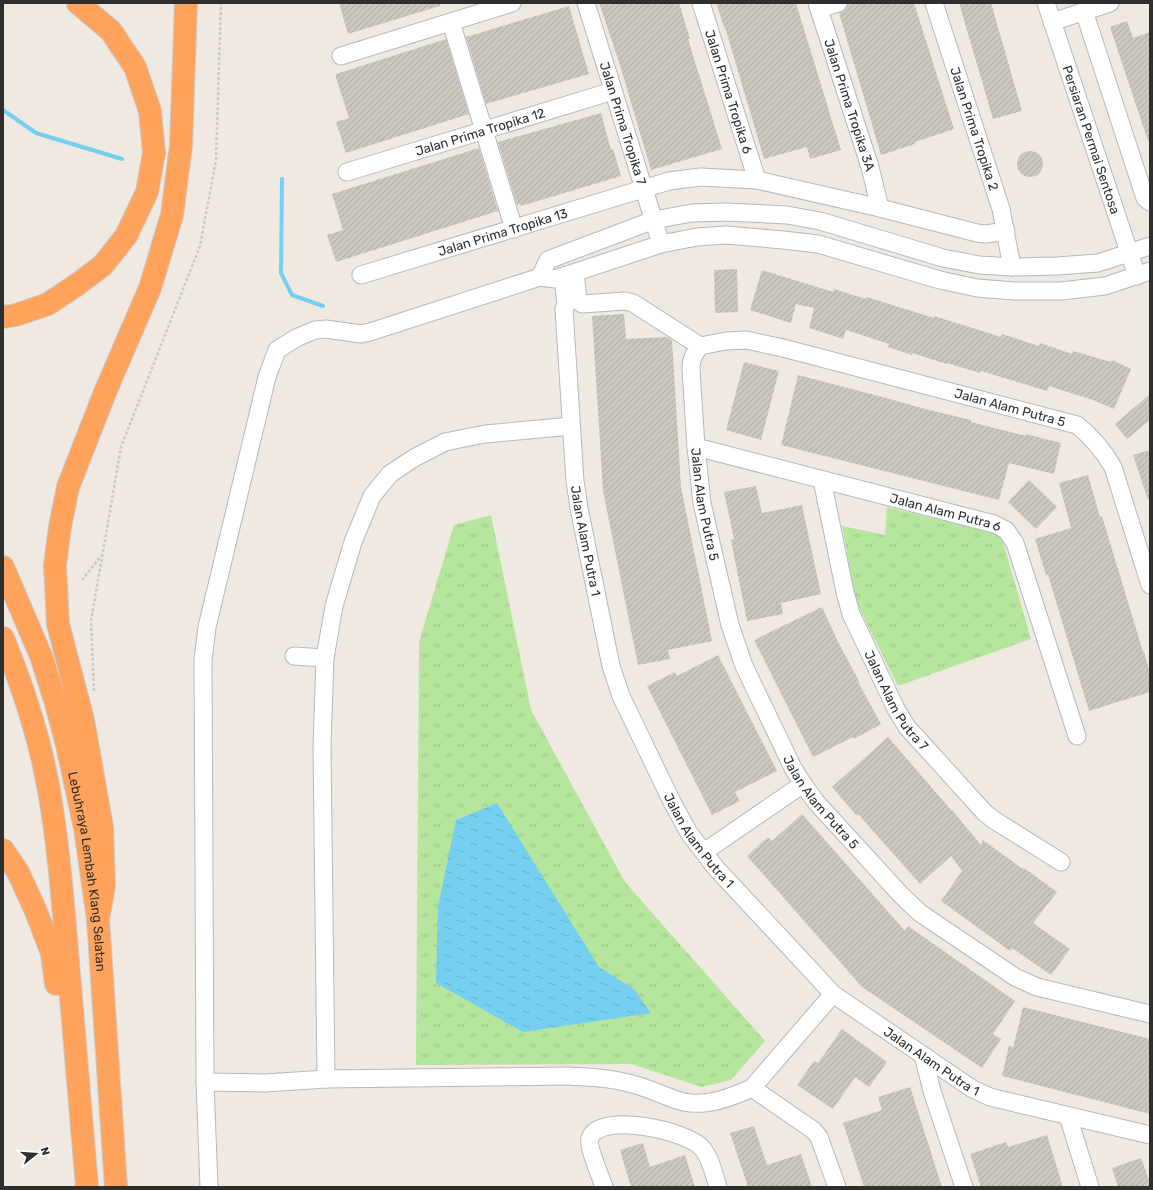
<svg xmlns="http://www.w3.org/2000/svg" width="1153" height="1190" viewBox="0 0 1153 1190" font-family="Rubik,sans-serif">
<style>
.park{fill:url(#park-tufts)}
.water{fill:url(#water-ripples)}
.lines{fill:none;stroke-linecap:round;stroke-linejoin:round}
.stream{stroke:#75cff0;stroke-width:4}
.building{fill:url(#building-hatch)}
.minor-casing{stroke:#b4b7c1;stroke-width:19}
.highway-casing{stroke:#c9c9c9;stroke-width:24}
.path{stroke:#c9c9c9;stroke-width:2.5;stroke-dasharray:3 2;stroke-linecap:butt}
.minor{stroke:#fff;stroke-width:17}
.highway{stroke:#ffa35c;stroke-width:22}
.labels{text-anchor:middle;stroke-width:3.5;stroke-linejoin:round;paint-order:stroke}
.street-label{font-size:13px;fill:#2e2e2e;stroke:#fff}
</style>
<defs>
<pattern id="park-tufts" width="24" height="20" patternUnits="userSpaceOnUse"><rect width="24" height="20" fill="#b6e59e"/><path d="M3 7l-1-3M5 7V3M7 7l1-3M15 17l-1-3M17 17v-4M19 17l1-3" fill="none" stroke="#9dc588"/></pattern>
<pattern id="water-ripples" width="26" height="14" patternUnits="userSpaceOnUse"><rect width="26" height="14" fill="#75cff0"/><path d="M2 4q2-2 4 0t4 0M15 11q2-2 4 0t4 0" fill="none" stroke="#66b2ce"/></pattern>
<pattern id="building-hatch" width="6" height="6" patternUnits="userSpaceOnUse"><rect width="6" height="6" fill="#cbc7bf"/><path d="M-1 1l2-2M0 6l6-6M5 7l2-2" fill="none" stroke="#afaba4"/></pattern>
</defs>
<rect width="100%" height="100%" fill="#efe9e1"/>
<g class="park">
<path d="M887 507 1001 535 1031 639 898 686 856 602 842 526 885 535Z"/>
<path d="M491 515 531 710 625 882 765 1041 731 1080 702 1087 631 1064 416 1065 419 642 454 525Z"/>
</g>
<path class="water" d="M497 803 599 967 634 989 651 1013 523 1032 436 983 438 907 456 820Z"/>
<g class="lines">
<g class="stream">
<path d="M3 110 36 133 122 159"/>
<path d="M282 179 281 273 292 295 323 306"/>
</g>
</g>
<g class="building">
<path d="M339 3H440V6L348 34Z"/>
<path d="M599 3H679L690 39H688L722 149 651 170 619 62Z"/>
<path d="M716 3H796L841 150 810 159 807 147 764 159 725 27H724Z"/>
<path d="M848 3H914L954 129 915 142V144L881 155 839 13 846 9Z"/>
<path d="M959 3H991L1022 111 993 119Z"/>
<path d="M569 6 589 74 486 104 466 37Z"/>
<path d="M1127 21 1133 38 1150 32V141H1148L1110 27Z"/>
<path d="M446 39 469 114 346 153 336 122 349 118 336 78V74Z"/>
<path d="M601 113 611 150 613 149 621 176 521 206 520 204 517 205 498 142Z"/>
<path d="M479 148 498 211 336 262 327 235 343 230 332 194Z"/>
<circle cx="1030" cy="164" r="13"/>
<path d="M737 269 738 312 715 313 714 270Z"/>
<path d="M762 270 833 292 834 289 866 299 867 297 934 318V316L1001 337 1002 334 1039 346 1040 343 1072 354 1073 351 1111 362 1112 360 1131 369 1114 409 1093 400 1049 386 1047 391 981 371 980 373 947 363V364L912 353V355L888 347 889 344 846 330 843 339 809 328 814 308 796 304 791 323 750 310Z"/>
<path d="M624 314 626 339 667 337 672 340 681 487 712 641 668 650 670 659 638 665 603 491 592 316Z"/>
<path d="M744 362 779 371 761 440 726 430Z"/>
<path d="M798 375 890 399 925 409 971 420V422L1026 436V434L1061 443 1054 474 1009 463 999 500 781 445Z"/>
<path d="M1150 394V420L1127 439 1115 424Z"/>
<path d="M1150 450V500H1148L1133 455Z"/>
<path d="M1088 475 1100 517 1102 516 1143 652H1144L1150 672V692L1089 711 1048 575H1046L1035 539 1071 528 1059 483Z"/>
<path d="M1029 480 1057 507 1036 529 1008 502Z"/>
<path d="M756 486 762 513 802 505 821 594 781 603 783 614 747 621 731 540 734 539 724 492Z"/>
<path d="M822 607 838 642 859 681 858 682 881 724 854 739 853 737 813 757 754 640Z"/>
<path d="M718 655 777 771 735 792 740 801 712 815 647 686 675 672 677 676Z"/>
<path d="M888 737 951 810H952L981 845 983 840 1023 869 1024 868 1057 892 1033 923 1070 949 1051 975 1012 948 1010 951 941 901 962 871 951 856 920 884 858 814 857 816 832 787Z"/>
<path d="M802 814 905 931 908 926 1015 1001 993 1034 1001 1039 982 1068 862 987 747 856 768 837 772 841Z"/>
<path d="M1023 1007 1150 1039V1114L1002 1076 1009 1045 1013 1048Z"/>
<path d="M842 1029 887 1062 869 1087 855 1077 833 1109 797 1085 814 1061 818 1063Z"/>
<path d="M910 1087 942 1187H864L843 1123 882 1110 878 1097Z"/>
<path d="M754 1126 767 1165 801 1154 812 1187H748L730 1133Z"/>
<path d="M1047 1135 1063 1187H981L970 1154 1006 1142 1008 1147Z"/>
<path d="M643 1143 650 1167 685 1155 695 1187H631L620 1150Z"/>
<path d="M1141 1158 1150 1183V1187H1118L1112 1168Z"/>
</g>
<g class="lines">
<g class="minor-casing">
<g id="minor">
<path id="s1" d="M586 3 661 244"/>
<path id="s2" d="M701 3 757 180"/>
<path id="s3" d="M817 3 870 167 880 208"/>
<path id="s4" d="M934 3 1001 209 1012 267"/>
<path id="s5" d="M1046 3 1137 276"/>
<path d="M819 9 838 3"/>
<path d="M1084 11 1145 198 1150 202"/>
<path d="M451 22 514 229"/>
<path d="M1052 22 1110 3"/>
<path d="M341 56 512 3"/>
<path id="s6" d="M347 172 613 91"/>
<path d="M575 273 578 300 582 304 625 301 633 303 700 346"/>
<path id="s7" d="M361 275 669 181 701 177 757 180 880 208 977 233 986 234 1006 231"/>
<path d="M563 276 566 305 564 309"/>
<path d="M540 277 548 260 654 220 692 213 727 212 787 215 820 221 943 258 979 265 1012 267 1057 266 1098 263 1150 246"/>
<path id="s8" d="M564 309 575 481 579 508 611 666 621 696 672 802 689 833 715 867 833 994 971 1088 990 1097 1150 1135"/>
<path id="s9" d="M696 447 994 524 1006 530 1015 543 1077 736"/>
<path id="s10" d="M822 480 845 592 851 614 896 709 907 727 985 813 994 820 1061 862"/>
<path id="s11" d="M1150 585 1113 467C1104 452 1091 436 1077 425L783 348 746 340 726 341 700 346C694 354 691 359 691 369L696 447 702 503 730 625 744 666 793 768 803 784 816 802 901 895 920 913 1015 977 1037 987 1150 1014"/>
<path d="M294 656 325 658"/>
<path d="M704 852 803 784"/>
<path d="M923 1055 932 1091 964 1187"/>
<path d="M326 1079 322 746 325 658 334 606 353 542 372 496 390 474 414 458 445 442 485 434 571 426"/>
<path d="M205 1082 265 1083 326 1079 566 1076C588 1077 611 1078 632 1084 650 1088 667 1098 684 1102 707 1107 732 1097 752 1088L833 994"/>
<path d="M752 1088 813 1130 819 1137 837 1187"/>
<path d="M1068 1116 1090 1187"/>
<path d="M209 1187 205 1082 203 660 207 627 267 377 277 350 296 338 315 330 326 329 361 334 370 332 540 277 555 279 661 244 697 237 726 235 783 240 818 244 940 280 977 288 1014 291H1061L1105 286 1150 271"/>
<path d="M604 1187C601 1177 587 1146 590 1138 600 1111 688 1131 702 1148 711 1158 714 1175 718 1187"/>
</g>
</g>
<g class="highway-casing">
<g id="highway">
<path d="M3 317 16 315 48 304 78 284 103 265 126 236 147 192 154 153 150 111 135 67 111 31 78 3"/>
<path id="s12" d="M3 567 41 656 55 700 67 745 85 828 98 919 116 1187"/>
<path d="M3 638C23 687 40 738 49 791 59 847 63 905 68 962 75 1037 81 1112 87 1187"/>
<path d="M3 850 18 872 35 909 52 953 56 984"/>
<path d="M98 919 104 886 102 827 83 720 58 624 55 565 60 527 68 487 106 390 150 288 172 215 181 145 186 3"/>
</g>
</g>
<g class="path">
<path d="M82 580 102 555"/>
<path d="M94 691 91 621 121 447 200 246 216 160 221 3"/>
</g>
<use href="#minor" class="minor"/>
<use href="#highway" class="highway"/>
</g>
<g class="labels">
<g class="street-label">
<text dy="5" stroke="none"><textPath href="#s2" startOffset="93">Jalan Prima Tropika 6</textPath></text>
<text dy="5" stroke="none"><textPath href="#s3" startOffset="107">Jalan Prima Tropika 3A</textPath></text>
<text dy="5" stroke="none"><textPath href="#s1" startOffset="126">Jalan Prima Tropika 7</textPath></text>
<text dy="5" stroke="none"><textPath href="#s4" startOffset="132">Jalan Prima Tropika 2</textPath></text>
<text dy="5" stroke="none"><textPath href="#s6" startOffset="139">Jalan Prima Tropika 12</textPath></text>
<text dy="5" stroke="none"><textPath href="#s5" startOffset="144">Persiaran Permai Sentosa</textPath></text>
<text dy="5" stroke="none"><textPath href="#s7" startOffset="148">Jalan Prima Tropika 13</textPath></text>
<text transform="translate(1010 407) rotate(15)" y="5">Jalan Alam Putra 5</text>
<text dy="5" stroke="none"><textPath href="#s11" startOffset="729">Jalan Alam Putra 5</textPath></text>
<text dy="5" stroke="none"><textPath href="#s9" startOffset="258">Jalan Alam Putra 6</textPath></text>
<text dy="5" stroke="none"><textPath href="#s8" startOffset="233">Jalan Alam Putra 1</textPath></text>
<text dy="5" stroke="none"><textPath href="#s10" startOffset="235">Jalan Alam Putra 7</textPath></text>
<text dy="5" stroke="none"><textPath href="#s11" startOffset="1053">Jalan Alam Putra 5</textPath></text>
<text dy="5" stroke="none"><textPath href="#s8" startOffset="557">Jalan Alam Putra 1</textPath></text>
<text dy="5" stroke="none"><textPath href="#s12" startOffset="318">Lebuhraya Lembah Klang Selatan</textPath></text>
<text dy="5" stroke="none"><textPath href="#s8" startOffset="881">Jalan Alam Putra 1</textPath></text>
</g>
</g>
<rect width="1153" height="1190" fill="none" stroke="#2e2e2e" stroke-width="8"/>
<g transform="translate(36 1154) rotate(73)" stroke="#ffffff" stroke-width="3" paint-order="stroke">
<path d="M0-3L7 15L0 10L-7 15Z" fill="#2e2e2e"/>
<text y="-6" font-size="11" font-weight="bold" text-anchor="middle" fill="#2e2e2e">N</text>
</g>
</svg>
